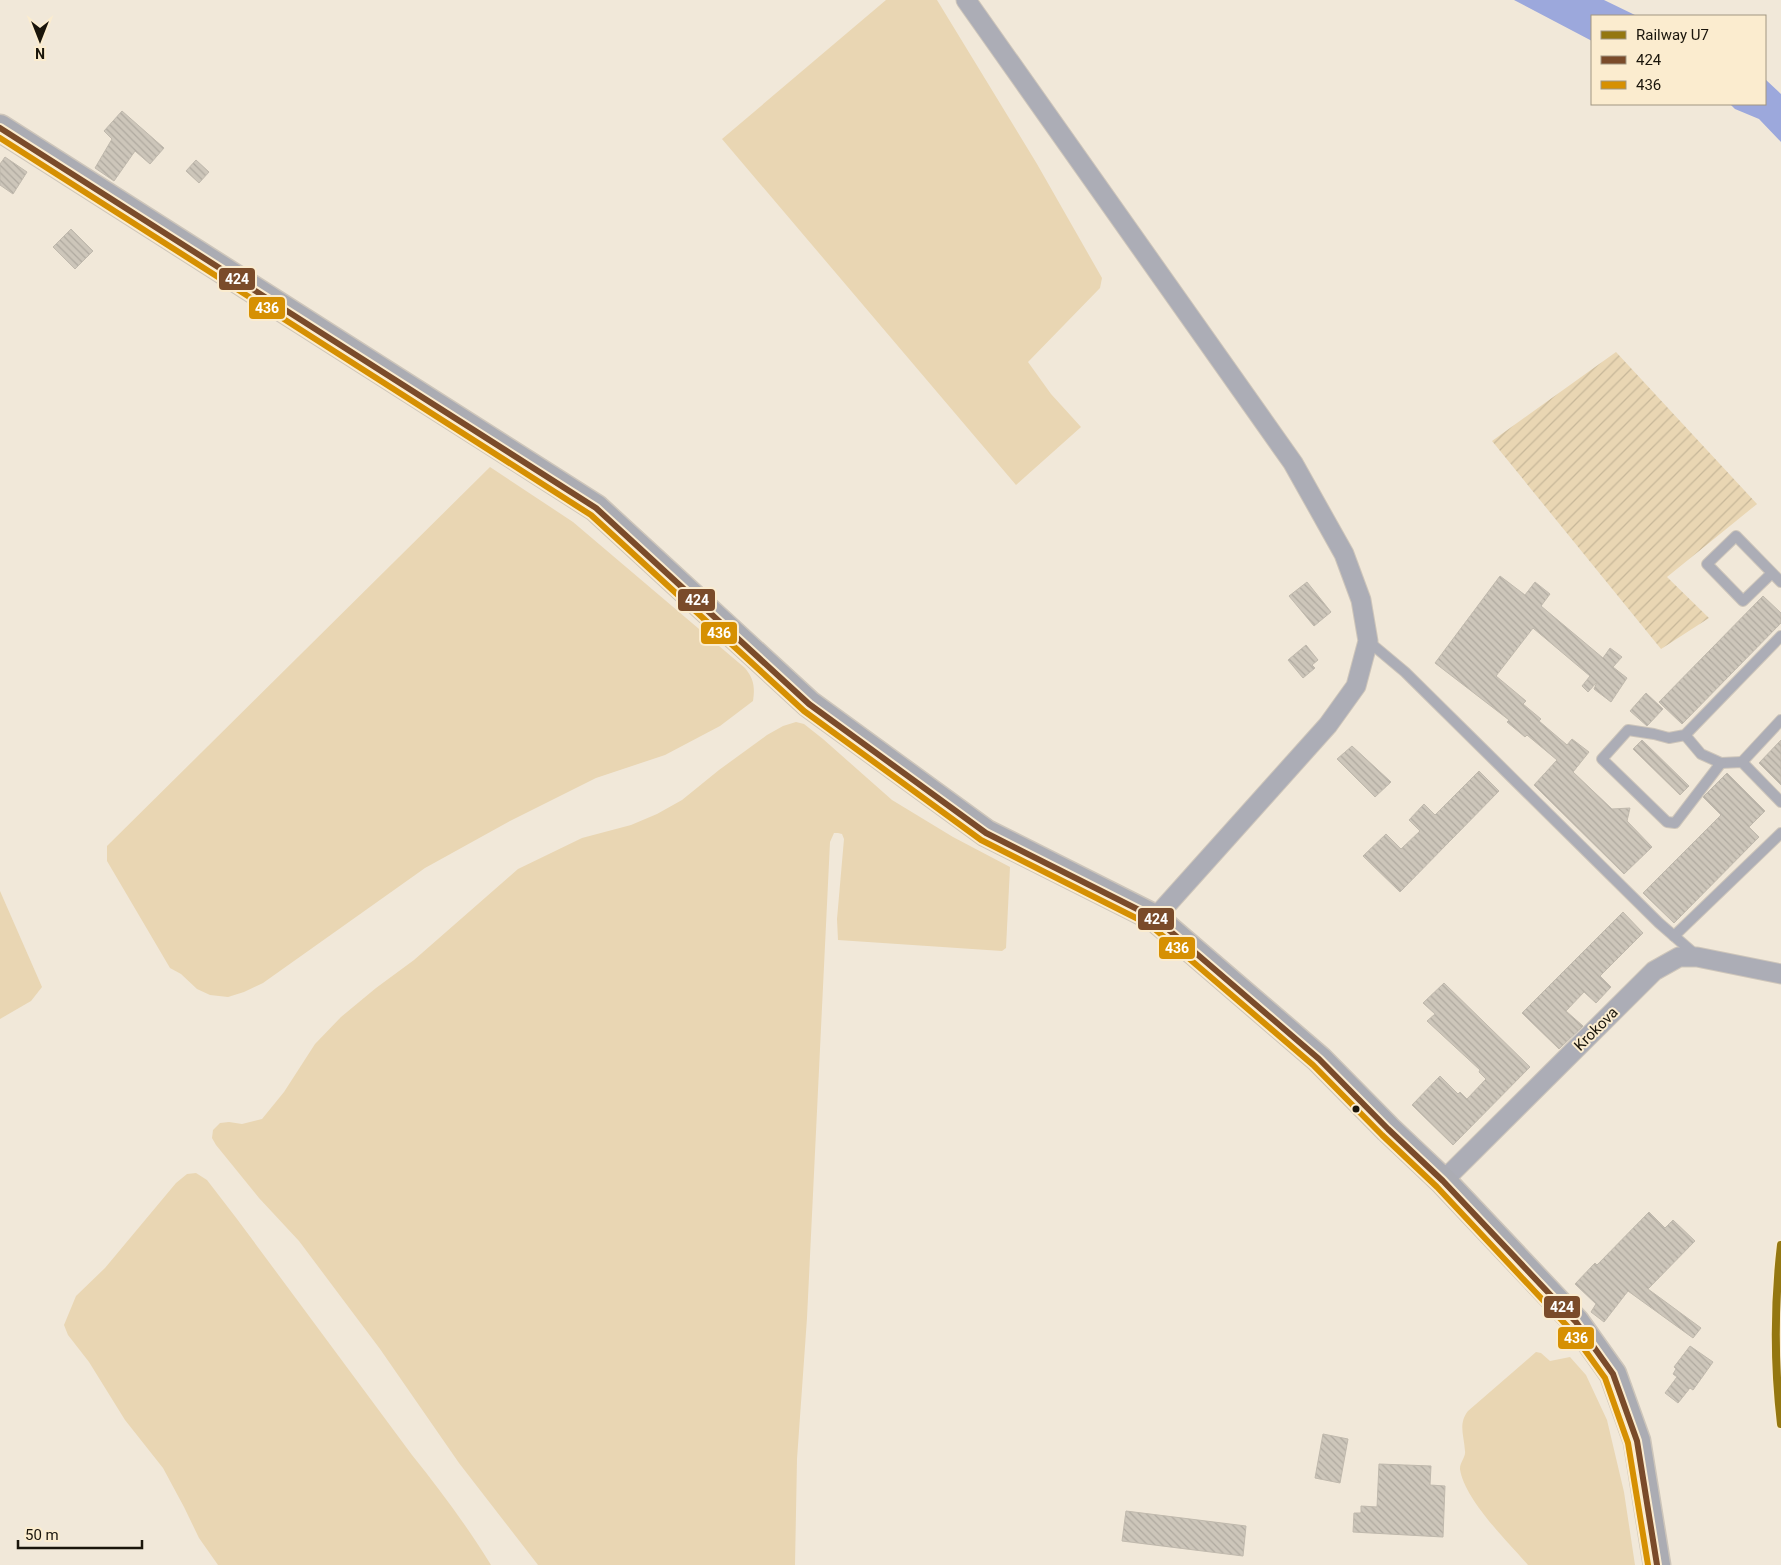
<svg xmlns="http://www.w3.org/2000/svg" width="1781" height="1565" viewBox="0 0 1781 1565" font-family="Roboto,sans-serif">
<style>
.grass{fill:#e9d6b3}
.garden{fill:url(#garden-furrows)}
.water{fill:#9ca8dc}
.building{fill:url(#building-back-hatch);stroke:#c0b9ad}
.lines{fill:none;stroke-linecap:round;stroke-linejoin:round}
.service-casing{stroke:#cdc5ba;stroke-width:12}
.minor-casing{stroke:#cdc5ba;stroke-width:21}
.secondary-casing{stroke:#cdc5ba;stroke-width:29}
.service{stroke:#acadb6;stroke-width:10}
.minor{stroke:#acadb6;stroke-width:19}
.secondary{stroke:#abacb3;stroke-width:26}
.bus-1-casing{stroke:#fbeccf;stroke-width:10}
.bus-2-casing{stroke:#fbeccf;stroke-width:10}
.bus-1{stroke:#7a4b2a;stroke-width:6}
.bus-2{stroke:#d69002;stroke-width:6}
.rail-1-casing{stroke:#fbeccf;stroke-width:11}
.rail-1{stroke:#947710;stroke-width:8}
.bus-dot{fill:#1a150b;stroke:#fbeccf;stroke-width:2}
.labels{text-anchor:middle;stroke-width:4;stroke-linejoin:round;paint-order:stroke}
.street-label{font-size:15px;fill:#1a150b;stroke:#fbeccf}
.line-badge{stroke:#fbeccf;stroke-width:2}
.badge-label{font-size:14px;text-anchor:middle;font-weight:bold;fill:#fff}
</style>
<defs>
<pattern id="garden-furrows" width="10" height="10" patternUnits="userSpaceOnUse" patternTransform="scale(1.25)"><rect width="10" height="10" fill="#e9d6b3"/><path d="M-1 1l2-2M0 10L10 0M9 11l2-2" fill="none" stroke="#c7b799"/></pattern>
<pattern id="building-back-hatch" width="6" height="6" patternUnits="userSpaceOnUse" patternTransform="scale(1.25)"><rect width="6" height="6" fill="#cdc6ba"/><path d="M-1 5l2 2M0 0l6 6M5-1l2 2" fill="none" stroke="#afa99f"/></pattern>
</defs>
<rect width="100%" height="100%" fill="#f1e8d9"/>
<g class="grass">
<path d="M886 0H937L1037 164 1102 278 1100 288 1028 362 1051 394 1081 427 1016 485 722 139Z"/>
<path d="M490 467 573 522 745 668C754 679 755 687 753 701L720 726 665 755 596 778 510 821 425 868 263 983 244 992 228 997 210 995 197 989 181 974 170 968 107 861V846Z"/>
<path d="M796 722 804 724 823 739 892 800 953 837 1010 867 1006 948 1002 951 838 940 837 919 844 839 842 834 838 833H834L830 842 807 1318 797 1459 795 1565H538L459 1463 380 1349 299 1241 259 1198 216 1145 212 1138 213 1130 220 1123 229 1122 242 1124 262 1119 284 1092 315 1044 341 1017 376 988 414 960 518 869 582 838 631 825 657 814 682 800 719 770 767 735 783 726Z"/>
<path d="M0 891 42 987 31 1001 0 1019Z"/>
<path d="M196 1173 207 1180 237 1219 412 1455C440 1490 467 1526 491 1565H218L199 1538 184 1507 163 1468 125 1420 89 1362 68 1335 64 1325 76 1296 105 1268 176 1183 187 1174Z"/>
<path d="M1536 1352 1541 1353 1550 1361 1570 1357 1586 1375 1607 1420 1624 1492 1635 1565H1528C1508 1542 1464 1499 1460 1469 1460 1462 1466 1457 1465 1451 1464 1435 1458 1424 1468 1411Z"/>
</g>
<path class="garden" d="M1616 352 1757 504 1667 577 1709 618 1661 649 1492 441Z"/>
<g class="water">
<path d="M1514 0H1604L1637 16H1592V41Z"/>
<path d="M1765 79 1781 94V142L1759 119 1735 109 1730 104H1765Z"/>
</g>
<g class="building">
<path d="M122 111 164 148 150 164 135 151 114 181 95 168 112 139 104 131Z"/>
<path d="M5 157 27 172 13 194 0 185V164Z"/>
<path d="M196 160 209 172 199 183 186 171Z"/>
<path d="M71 229 93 251 75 269 53 247Z"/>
<path d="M1500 576 1525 595 1535 582 1550 594 1541 606 1603 658 1610 648 1622 657 1613 667 1627 678 1611 702 1594 689 1597 682 1588 692 1582 686 1590 676 1533 628 1496 676 1526 701 1523 704 1541 719 1539 721 1567 745 1572 739 1589 752 1573 772 1612 809 1630 808 1627 821 1652 847 1624 874 1534 785 1557 760 1527 735 1525 737 1507 722 1509 720 1435 663Z"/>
<path d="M1307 582 1331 612 1314 626 1289 596Z"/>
<path d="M1763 596 1781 613V623L1682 724 1659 702Z"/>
<path d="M1306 645 1318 660 1312 665 1315 668 1303 678 1288 660Z"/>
<path d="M1646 693 1663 709 1647 726 1630 711Z"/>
<path d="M1642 740 1689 786 1680 795 1633 749Z"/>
<path d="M1781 740V785L1759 763Z"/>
<path d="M1352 746 1391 782 1375 797 1337 759Z"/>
<path d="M1479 771 1499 791 1400 892 1363 856 1386 834 1401 849 1420 831 1409 820 1424 804 1435 815Z"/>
<path d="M1727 773 1765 811 1749 827 1759 837 1674 923 1643 893 1721 815 1703 797Z"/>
<path d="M1623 912 1643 933 1600 976 1611 987 1596 1003 1584 992 1566 1011 1583 1026 1559 1049 1522 1013Z"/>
<path d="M1444 983 1530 1067 1453 1145 1412 1105 1440 1076 1458 1094 1460 1092 1467 1099 1486 1079 1479 1072 1480 1070 1427 1021 1435 1014 1423 1003Z"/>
<path d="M1649 1212 1665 1228 1673 1220 1695 1241 1648 1289 1701 1328 1693 1338 1628 1291 1604 1322 1591 1312 1596 1304 1575 1284 1595 1263 1597 1265Z"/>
<path d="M1690 1346 1713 1362 1693 1390 1690 1388 1678 1403 1665 1393 1677 1377 1673 1374 1676 1369 1674 1367Z"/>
<path d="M1323 1434 1348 1439 1340 1483 1315 1478Z"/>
<path d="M1379 1464 1431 1466 1430 1485 1445 1486 1443 1537 1353 1532 1354 1513H1361V1506L1377 1507Z"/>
<path d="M1126 1511 1246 1526 1243 1556 1122 1541Z"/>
</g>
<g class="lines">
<g class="service-casing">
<g id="service">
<path d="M1772 573 1743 601 1707 564 1736 536 1781 582"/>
<path d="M1368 641 1405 672 1659 923 1697 956"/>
<path d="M1685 735 1701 754 1721 763 1742 762 1781 802"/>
<path d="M1742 762 1781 720"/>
<path d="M1721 763 1675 823 1667 822 1602 759 1628 730 1654 734 1669 738 1685 735 1781 636"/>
<path d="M1674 936 1781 833"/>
</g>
</g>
<g class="minor-casing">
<g id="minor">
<path d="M966 0 1293 463 1344 554 1361 600 1368 641 1356 686 1328 725 1155 918"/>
<path d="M1443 1181 1654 971 1679 957H1697L1781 974"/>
</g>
</g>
<g class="secondary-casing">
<path id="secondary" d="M0 128 596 508 809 704 986 833 1155 918 1319 1059 1388 1129 1443 1181 1576 1322 1613 1374 1637 1441 1657 1565"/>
</g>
<use href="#service" class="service"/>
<use href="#minor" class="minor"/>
<use href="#secondary" class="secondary"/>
<g class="bus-1-casing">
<path id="bus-1" d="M0 128 596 508 809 704 986 833 1155 918 1319 1059 1388 1129 1443 1181 1576 1322 1613 1374 1637 1441 1657 1565"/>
</g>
<g class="bus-2-casing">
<path id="bus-2" d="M0 138 591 515 804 711 981 840 1150 925 1313 1065 1382 1135 1437 1187 1569 1328 1605 1378 1628 1443 1648 1565"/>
</g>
<use href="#bus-1" class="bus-1"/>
<use href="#bus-2" class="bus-2"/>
<g class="rail-1-casing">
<path id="rail-1" d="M1781 1245C1774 1305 1774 1364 1781 1424"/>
</g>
<use href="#rail-1" class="rail-1"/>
</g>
<circle class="bus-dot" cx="1356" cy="1109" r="4.5"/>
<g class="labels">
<g class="street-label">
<text transform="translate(1596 1029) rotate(-45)" y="5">Krokova</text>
</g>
</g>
<g class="line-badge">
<rect x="218" y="267" width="38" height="24" rx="5" fill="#7a4b2a"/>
<rect x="248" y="296" width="38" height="24" rx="5" fill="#d69002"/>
<rect x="677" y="588" width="39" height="24" rx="5" fill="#7a4b2a"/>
<rect x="700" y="621" width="38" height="24" rx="5" fill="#d69002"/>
<rect x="1137" y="907" width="38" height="24" rx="5" fill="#7a4b2a"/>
<rect x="1158" y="936" width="38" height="24" rx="5" fill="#d69002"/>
<rect x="1543" y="1295" width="38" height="24" rx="5" fill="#7a4b2a"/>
<rect x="1557" y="1326" width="38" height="24" rx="5" fill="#d69002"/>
</g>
<g class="badge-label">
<text x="237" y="284">424</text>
<text x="267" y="313">436</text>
<text x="697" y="605">424</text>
<text x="719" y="638">436</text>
<text x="1156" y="924">424</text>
<text x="1177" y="953">436</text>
<text x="1562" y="1312">424</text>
<text x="1576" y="1343">436</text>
</g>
<rect x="1591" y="15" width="175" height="90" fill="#fbeccf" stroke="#a19681"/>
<rect x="1601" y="31" width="25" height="8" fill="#947710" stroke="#a19681"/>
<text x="1636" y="40" font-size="15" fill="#1a150b">Railway U7</text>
<rect x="1601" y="56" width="25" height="8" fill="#7a4b2a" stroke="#a19681"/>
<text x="1636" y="65" font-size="15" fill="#1a150b">424</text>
<rect x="1601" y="81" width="25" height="8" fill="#d69002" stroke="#a19681"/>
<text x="1636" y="90" font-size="15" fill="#1a150b">436</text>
<g transform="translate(40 40) rotate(180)" stroke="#fbeccf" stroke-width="4" paint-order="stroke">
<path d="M0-4L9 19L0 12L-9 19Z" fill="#1a150b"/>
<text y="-8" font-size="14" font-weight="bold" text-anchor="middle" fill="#1a150b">N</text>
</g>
<path d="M18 1540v8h124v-8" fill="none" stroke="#1a150b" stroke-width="2.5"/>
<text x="25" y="1540" font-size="15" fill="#1a150b" stroke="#fbeccf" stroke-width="4" paint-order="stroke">50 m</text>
</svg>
